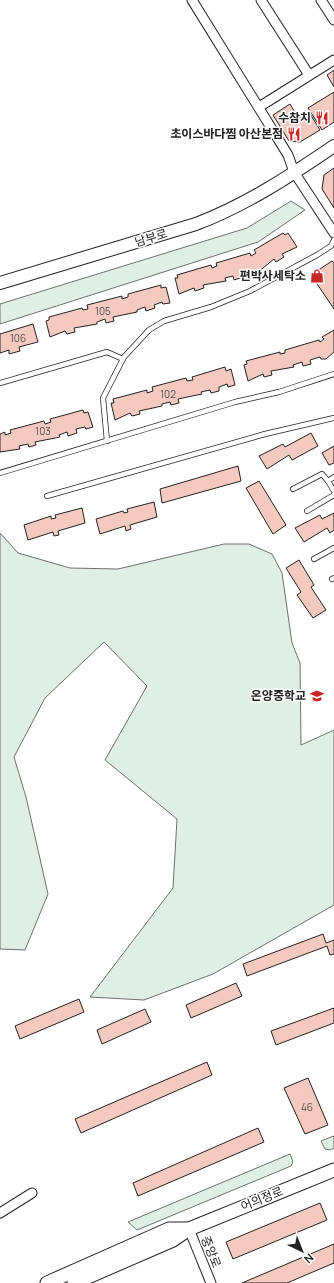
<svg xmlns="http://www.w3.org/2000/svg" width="334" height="1283" viewBox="0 0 334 1283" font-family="Manrope,'Noto Sans KR',sans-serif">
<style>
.green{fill:#e0efe3;stroke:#6f6f6f}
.building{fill:#f3c9c0;stroke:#222}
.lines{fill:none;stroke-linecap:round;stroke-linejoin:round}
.service-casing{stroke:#222;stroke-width:6}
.minor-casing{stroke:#222;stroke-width:11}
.tertiary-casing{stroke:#222;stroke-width:14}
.secondary-casing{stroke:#222;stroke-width:15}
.service{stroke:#fff;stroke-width:4.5}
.minor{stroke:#fff;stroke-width:9}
.tertiary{stroke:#fff;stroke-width:12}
.secondary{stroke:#fff;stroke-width:13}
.labels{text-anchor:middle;stroke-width:3;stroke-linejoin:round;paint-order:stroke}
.number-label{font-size:10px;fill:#564c4a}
.poi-label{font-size:12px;font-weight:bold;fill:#222;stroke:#fff;text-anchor:end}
.street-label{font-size:12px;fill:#222;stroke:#fff}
</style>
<rect width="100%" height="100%" fill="#fff"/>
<g class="green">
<path d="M291 201 305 210 258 242 0 324V304L247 228Z"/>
<path d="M0 533 18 553 70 568 118 569 224 544H249L272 554 282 573 292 643 300 663 301 745 334 730V905L213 974 144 1000 90 997 173 888 177 819 105 760 147 686 104 642 45 698 14 757 26 797 48 894 25 950 0 949Z"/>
<path d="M334 1136V1148L330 1150 325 1149 321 1141Z"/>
<path d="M290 1154 293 1162 291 1166 137 1230 128 1222Z"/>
</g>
<g class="building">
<path d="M334 70V87L327 75Z"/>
<path d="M334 92V122L322 130 308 108Z"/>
<path d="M290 104 299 119 309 112 320 130 300 142 289 141 273 115Z"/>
<path d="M334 168V208L322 189 324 175Z"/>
<path d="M283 233 285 235 288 233 297 247 282 254 284 257 276 262 274 259 257 273H252V271L241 273 243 277 234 280 233 276 225 278 226 281 203 285 204 288 195 291 194 288 179 294 175 278H178L177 275 211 265 212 268 217 266 216 263 250 253 251 256 256 253 254 250Z"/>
<path d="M332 261 334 263V309L311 275Z"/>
<path d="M161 285V288L166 287 170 303 163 304 162 302 154 305 155 308 146 311 145 307 137 310V312L113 317 114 321 106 323 105 319 97 322V324L74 328 75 332 67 334 65 331 50 337 46 321 49 320V317L82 308 83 310 88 309 87 305 122 296V299L128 297V294Z"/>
<path d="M33 324 38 342 19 347 20 351 9 354V350L0 353V334Z"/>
<path d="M334 330V352L326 359H321L320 357 310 360 311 364 303 366 302 362 293 365 294 367 271 371 272 375 264 377 263 374 248 381 244 365 247 364 246 361 280 352V354L285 353V350L319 340 320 342 324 339 322 337Z"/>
<path d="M225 367 226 371 231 369 235 385 228 387 227 384 219 387V391L211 393 210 390 201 392 202 394 178 399 179 403 171 405 170 402 162 404V406L139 411 140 414 132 416 130 413 115 420 111 403H114L113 399 147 390V393L153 391 152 387 186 378 187 381 193 380 192 377Z"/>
<path d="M83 410 84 413 88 412 93 427 86 429 85 427 76 429 77 433 68 436 67 432 59 435 60 437 35 442 36 445 29 447 28 444 19 446 20 449 0 452V434L5 432V435L11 433 10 430 44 421 45 424 51 422 50 419Z"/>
<path d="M311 433 318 446 292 460 289 455 267 469 259 456 283 444 285 447Z"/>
<path d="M334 446V463L329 465 322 453Z"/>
<path d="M238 466 241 481 162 503 160 489Z"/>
<path d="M259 481 286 525 273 534 246 488Z"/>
<path d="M154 502 157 517 130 525 131 529 126 531 125 526 100 534 96 519 123 511 124 513 128 512 127 509Z"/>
<path d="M82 508 85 523 58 531 59 535 54 536 53 532 28 540 24 525 51 516V519L56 518 55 515Z"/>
<path d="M334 513V530L330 533 327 528 304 542 295 528 320 515 322 519Z"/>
<path d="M299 560 314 585 311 587 326 610 313 618 297 595 301 592 286 568Z"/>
<path d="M323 934 326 943 334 940V954L330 955 327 946 247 976 243 964Z"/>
<path d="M236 983 242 996 191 1018 186 1005Z"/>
<path d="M79 999 84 1012 20 1039 15 1026Z"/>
<path d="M334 1008V1023L276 1045 271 1031Z"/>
<path d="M145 1009 151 1022 102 1044 97 1030Z"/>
<path d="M207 1062 212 1075 81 1133 75 1119Z"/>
<path d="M308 1078 328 1125 305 1134 284 1088Z"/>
<path d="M258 1128 264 1142 138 1196 133 1183Z"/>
<path d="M320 1203 327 1220 233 1259 226 1242Z"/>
<path d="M334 1244V1263L287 1283H242Z"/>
</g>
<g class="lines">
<g class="service-casing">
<g id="service">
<path d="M0 383 107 352 123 359"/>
<path d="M107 441 103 398 124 357 149 330 164 321 211 307 250 291 317 255 331 246 334 240"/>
<path d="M0 473 235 402 279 392 334 374"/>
<path d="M334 477 328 481 334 491"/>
<path d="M293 489 322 474 328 481"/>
<path d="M47 496 265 434 334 418"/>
<path d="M307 511 334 495"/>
<path d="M314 559 334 548"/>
<path d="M332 579 334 578"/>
</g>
</g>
<g class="minor-casing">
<g id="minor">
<path d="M192 0 288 155 294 172 334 233"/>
<path d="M261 0 309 75"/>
<path d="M321 0 334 20"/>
<path d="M259 107 334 60"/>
<path d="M0 1213 32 1193"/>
<path d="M189 1229 211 1283"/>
</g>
</g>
<g class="tertiary-casing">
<path id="tertiary" d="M0 283 196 224C246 205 290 176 334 146"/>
</g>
<g class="secondary-casing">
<g id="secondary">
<path d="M47 1283 169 1229H189"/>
<path d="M74 1283 173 1240 189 1229 334 1170"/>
</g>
</g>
<use href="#service" class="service"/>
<use href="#minor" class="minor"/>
<use href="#tertiary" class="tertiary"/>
<use href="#secondary" class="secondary"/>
</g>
<defs>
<g id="restaurant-bare" transform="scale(1.08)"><path d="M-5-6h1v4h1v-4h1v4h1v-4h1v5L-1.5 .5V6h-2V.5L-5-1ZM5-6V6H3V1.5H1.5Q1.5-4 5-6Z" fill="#c62828" stroke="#fff" stroke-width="2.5" paint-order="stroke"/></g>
<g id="shop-bare" transform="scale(1.08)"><path d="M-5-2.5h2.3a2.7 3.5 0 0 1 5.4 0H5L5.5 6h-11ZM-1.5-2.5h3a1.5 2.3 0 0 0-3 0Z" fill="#c62828" stroke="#fff" stroke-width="2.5" paint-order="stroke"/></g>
<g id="school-bare" transform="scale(1.08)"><path d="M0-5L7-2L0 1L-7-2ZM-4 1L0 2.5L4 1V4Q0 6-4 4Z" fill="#c62828" stroke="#fff" stroke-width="2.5" paint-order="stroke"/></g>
</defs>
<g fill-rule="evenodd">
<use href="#restaurant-bare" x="322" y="118"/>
<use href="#restaurant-bare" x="294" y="134"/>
<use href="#shop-bare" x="317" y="276"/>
<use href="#school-bare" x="317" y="696"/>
</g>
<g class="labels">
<g class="number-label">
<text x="103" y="315">105</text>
<text x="18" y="342">106</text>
<text x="168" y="398">102</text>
<text x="43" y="435">103</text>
<text x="307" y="1111">46</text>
</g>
<g class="poi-label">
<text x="311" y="122">수참치</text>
<text x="283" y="138">초이스바다찜 아산본점</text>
<text x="306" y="280">편박사세탁소</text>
<text x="306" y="700">온양중학교</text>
</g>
<g class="street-label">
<text transform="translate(151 238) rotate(-17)" y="4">남부로</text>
<text transform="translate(262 1199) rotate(-22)" y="4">어의정로</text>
<text transform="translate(211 1252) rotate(68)" y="4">중앙로</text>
</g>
</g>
<g transform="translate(302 1251) rotate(137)" stroke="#ffffff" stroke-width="3" paint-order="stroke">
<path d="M0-3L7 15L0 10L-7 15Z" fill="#222222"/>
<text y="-6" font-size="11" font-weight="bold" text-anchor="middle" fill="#222222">N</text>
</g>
</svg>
